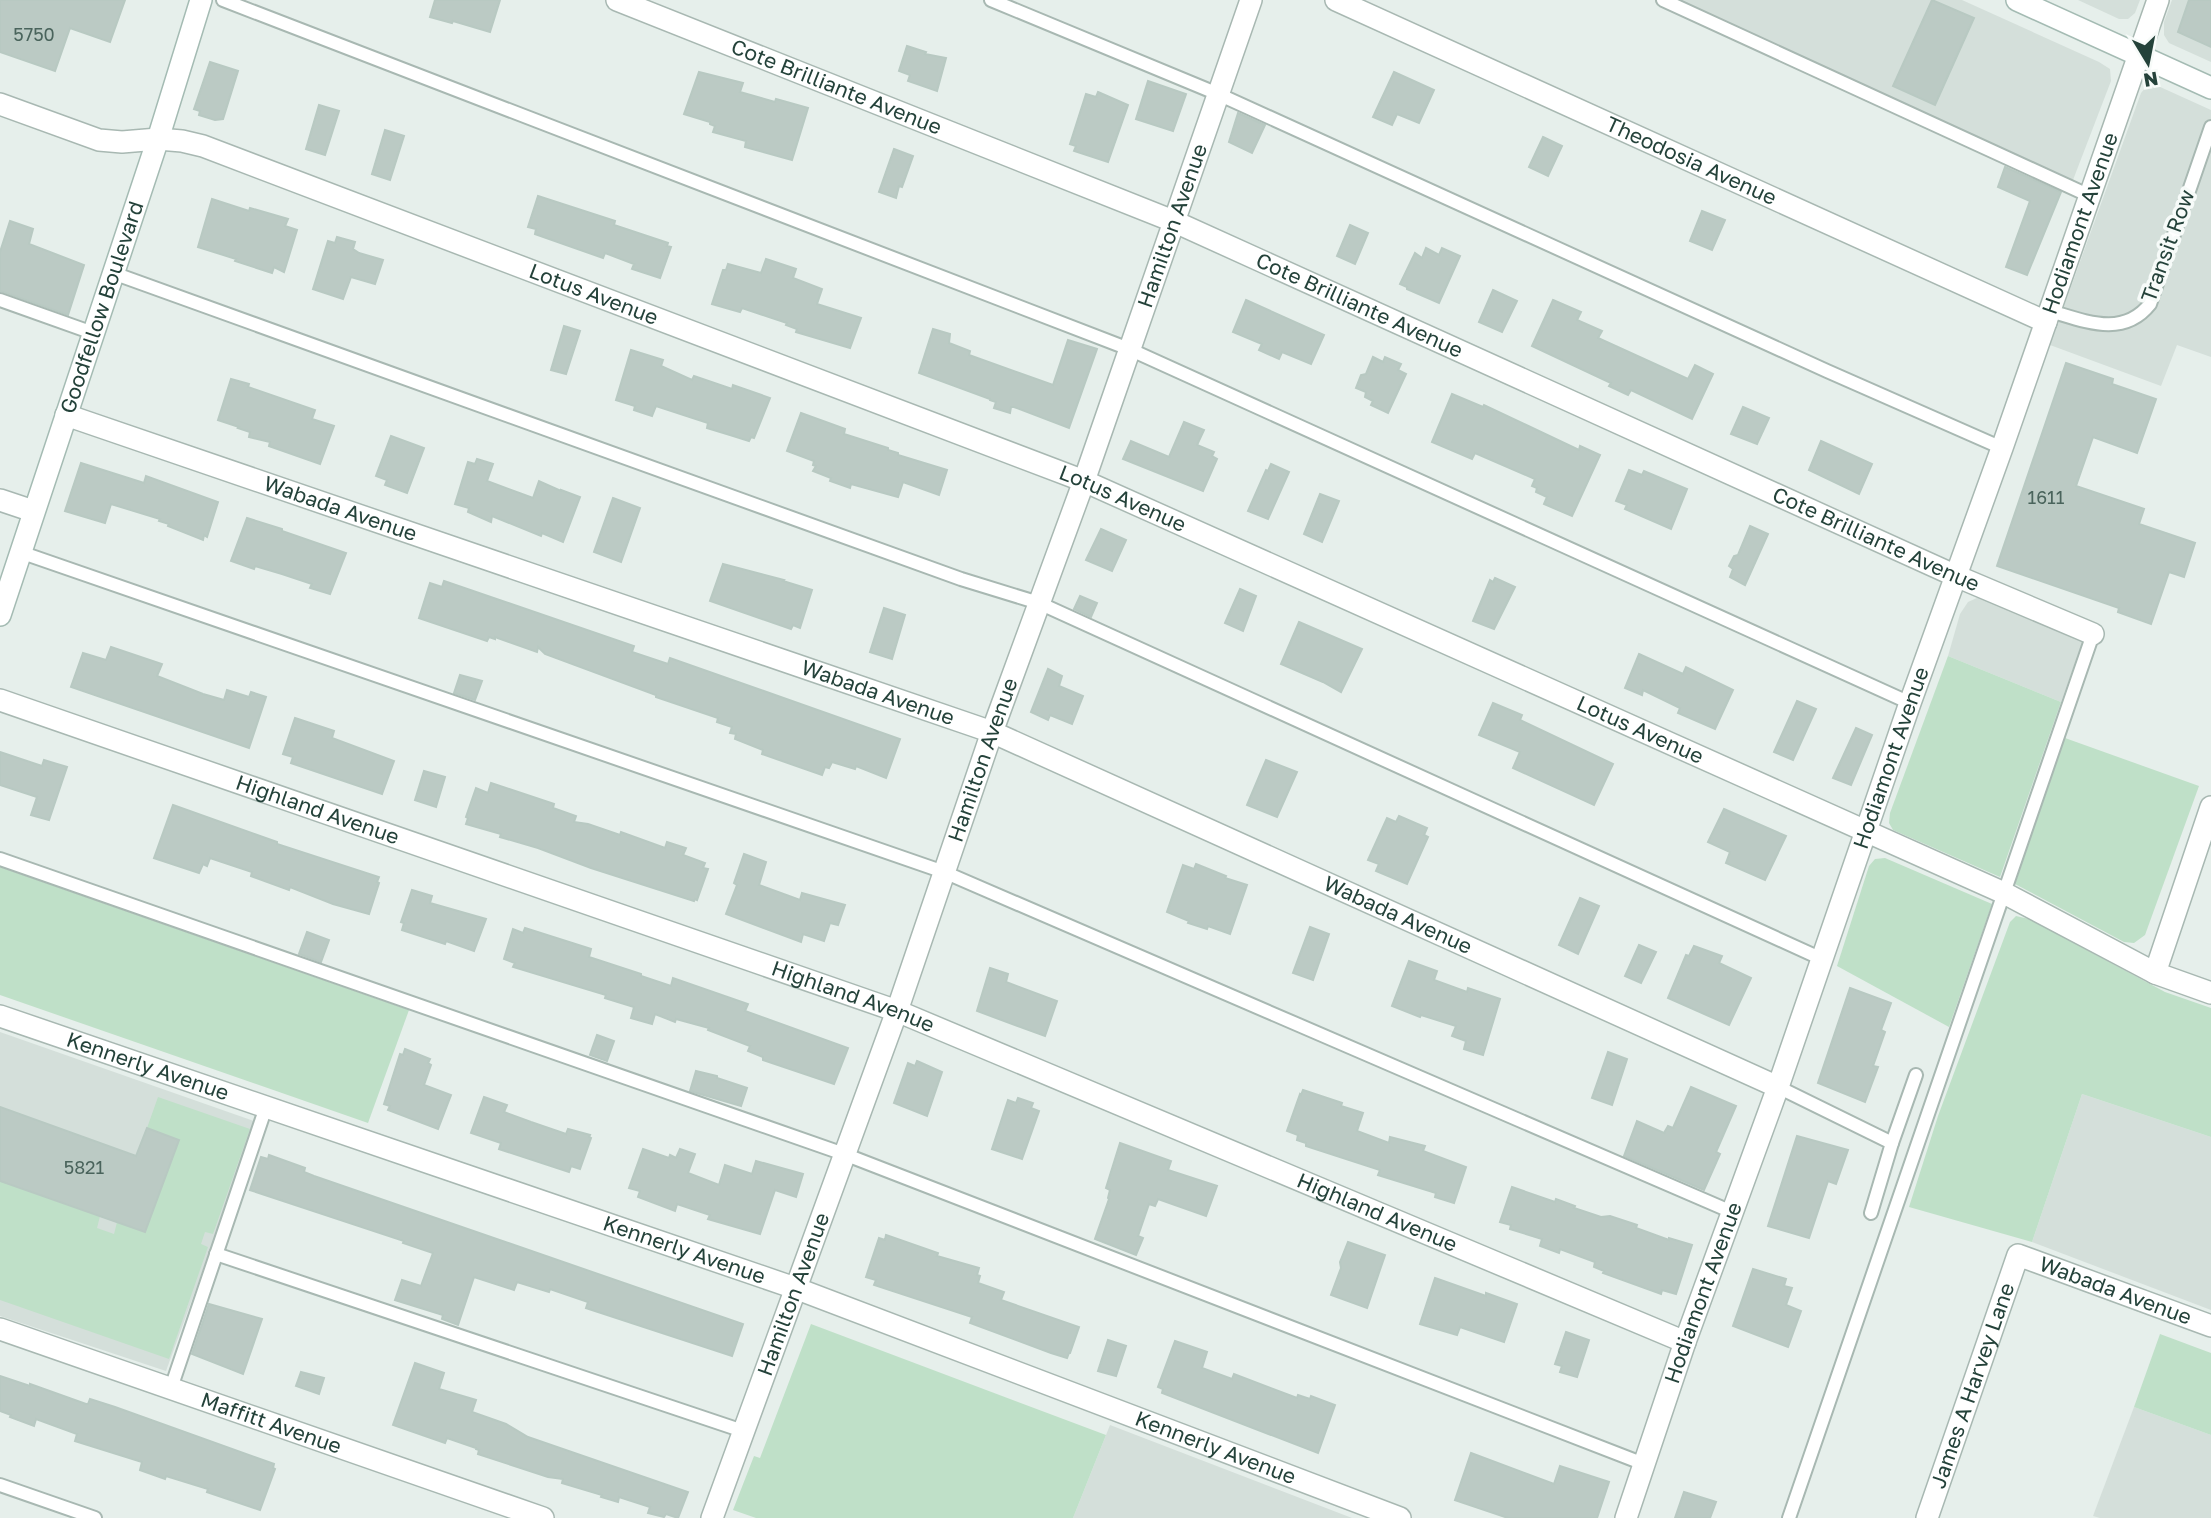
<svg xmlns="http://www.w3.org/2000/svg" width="2211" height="1518" viewBox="0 0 2211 1518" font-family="'Golos Text',sans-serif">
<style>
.built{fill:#d4dfda}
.green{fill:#bfe0c8}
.building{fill:#bbcac4;stroke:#b8c9c2;stroke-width:2}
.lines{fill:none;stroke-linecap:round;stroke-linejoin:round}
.service-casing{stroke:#a8b8b2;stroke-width:16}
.minor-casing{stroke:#a8b8b2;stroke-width:24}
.tertiary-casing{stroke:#a8b8b2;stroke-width:24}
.secondary-casing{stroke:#a4bbb3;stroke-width:24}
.service{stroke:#fff;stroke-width:12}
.minor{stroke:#fff;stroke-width:21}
.tertiary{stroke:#fff;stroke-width:21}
.secondary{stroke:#fff;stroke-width:21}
.labels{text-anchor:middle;stroke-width:7;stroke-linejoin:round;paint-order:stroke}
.number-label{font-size:18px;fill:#4a645c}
.street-label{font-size:21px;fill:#24423a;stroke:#f7fbf9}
</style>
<rect width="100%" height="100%" fill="#e6efeb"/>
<g class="built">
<path d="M1678 0H1962L2099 62 2110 69 2111 81 2073 180Z"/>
<path d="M2078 0H2140L2135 13 2128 19H2119Z"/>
<path d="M2172 0H2211V62L2169 43 2164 35V22Z"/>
<path d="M2147 86H2158L2211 110V357L2177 345 2161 386 2050 345 2141 93Z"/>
<path d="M1979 597 2084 638 2061 702 1948 656 1960 614 1968 602Z"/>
<path d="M0 1032 257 1122 166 1371 0 1316Z"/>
<path d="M2082 1094 2211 1137V1310L2032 1242Z"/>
<path d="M2134 1407 2211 1435V1518H2100L2093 1516Z"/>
<path d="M1110 1425 1352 1518H1353H1073Z"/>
</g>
<g class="green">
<path d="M1948 656 2061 702 2000 877 1893 830 1889 823 1890 813Z"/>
<path d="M2065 738 2199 786 2145 935 2134 943 2124 942 2015 884Z"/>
<path d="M1885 858 1992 904 1949 1027 1837 966 1869 866 1875 859Z"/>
<path d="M0 867 409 1010 368 1123 0 995Z"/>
<path d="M2016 916 2029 919 2165 992 2211 1008V1137L2082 1094 2032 1242 1909 1207 1938 1116 2010 922Z"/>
<path d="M158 1097 250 1129 213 1234 205 1232 201 1244 208 1247 169 1359 0 1300V1181L100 1216 97 1228 114 1234 117 1222 178 1140 147 1128Z"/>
<path d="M811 1324 1106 1435 1073 1518H756L733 1510 754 1456 760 1458Z"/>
<path d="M2160 1334 2211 1353V1435L2134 1407Z"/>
</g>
<g class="building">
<path d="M0 0H125L110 42 70 28 55 71 0 52Z"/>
<path d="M435 0H500L490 32 453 21 452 23 430 17Z"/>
<path d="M1932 0 1974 18 1935 105 1893 86Z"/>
<path d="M2189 0H2211V47L2178 32Z"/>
<path d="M907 46 926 52 925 54 946 58 937 91 908 81 910 75 899 71Z"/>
<path d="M210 62 238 71 223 119 215 120 199 115 200 111 194 109Z"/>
<path d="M699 72 743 83 740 92 775 102 776 99 808 108 792 160 745 147 746 141 713 132 715 126 710 124V122L684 114Z"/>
<path d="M1394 72 1434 90 1419 123 1397 114 1392 125 1373 117Z"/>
<path d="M1148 81 1186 94 1173 131 1136 119Z"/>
<path d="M1098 92 1128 105 1108 162 1074 151 1076 146 1070 144 1086 94 1096 97Z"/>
<path d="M319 105 339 111 325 155 306 149Z"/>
<path d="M1238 113 1265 125 1252 153 1229 142Z"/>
<path d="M385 130 404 136 390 180 372 174Z"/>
<path d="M1543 137 1562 146 1548 176 1529 167Z"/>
<path d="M894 149 913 156 902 187 899 186 896 198 879 192Z"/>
<path d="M2005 167 2061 192 2027 275 2006 267 2030 201 1998 187Z"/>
<path d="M538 196 615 221 614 225 668 243 667 246 671 247 660 278 632 269 634 264 605 253 603 258 535 234 536 229 528 227Z"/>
<path d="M212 199 249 211 250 208 288 219 285 226 297 230 284 272 274 267 272 273 235 261 236 259 198 247Z"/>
<path d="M1702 211 1725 220 1712 250 1690 241Z"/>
<path d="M10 221 33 229 29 244 84 265 68 315 0 291V252Z"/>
<path d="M1350 225 1368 233 1355 264 1337 256Z"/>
<path d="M337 237 355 242 353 249 359 253 383 260 375 284 351 277 343 299 313 289 328 241 335 243Z"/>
<path d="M1426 248 1439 255 1442 248 1460 256 1439 303 1407 289V287L1400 284 1415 253 1422 258Z"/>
<path d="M766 259 796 269 793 278 822 289 817 304 861 318 850 348 796 332 797 329 786 325 787 323 742 308 740 312 712 304 723 270H726L728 264 761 273Z"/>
<path d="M1493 290 1517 301 1502 332 1479 322Z"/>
<path d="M1246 300 1324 335 1311 364 1282 352 1279 359 1259 350 1262 344 1233 332Z"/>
<path d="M1553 300 1581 312 1577 320 1602 331 1598 338 1688 379 1695 365 1713 374 1692 419 1631 390 1628 395 1609 386 1611 383 1532 346Z"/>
<path d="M564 326 580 331 566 374 551 370Z"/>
<path d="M933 329 950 334 949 343 970 351 969 355 1053 385 1068 340 1097 349 1069 428 1014 407H1011L1010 413 994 408 996 402 990 400V399L919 373Z"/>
<path d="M631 350 663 360 661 366 692 380 694 376 732 389 733 385 770 398 754 438 751 437 749 441 730 435 707 428 708 423 656 406 652 416 634 410 635 406 616 400Z"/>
<path d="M1373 357 1383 362 1385 357 1401 364 1398 370 1406 374 1388 413 1371 405 1373 401 1365 397 1366 392 1356 388 1361 375 1366 374Z"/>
<path d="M2066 363 2113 379 2112 384 2156 399 2137 453 2093 437 2076 486 2144 509 2139 524 2195 543 2184 577 2169 572 2151 624 2118 612 2119 608 1997 566Z"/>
<path d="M231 379 249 384 248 387 315 410 312 419 334 426 320 464 269 446 270 442 249 437 250 432 238 428 239 427 218 420Z"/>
<path d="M1452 394 1483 407 1484 405 1579 450 1580 446 1600 455 1572 516 1544 504 1547 497 1536 492 1537 488 1532 486 1535 479 1475 453 1472 459 1432 442Z"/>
<path d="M1743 407 1769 418 1757 444 1731 434Z"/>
<path d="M801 413 845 429 844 434 888 448V450L898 453V455L947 470 939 495 903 482 898 497 851 484 850 488 830 481 831 478 813 471 816 466 813 465 814 461 787 451Z"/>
<path d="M1184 422 1204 430 1197 445 1214 452 1212 456 1217 459 1203 491 1123 459 1131 441 1169 457Z"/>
<path d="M391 436 424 448 407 493 385 485 387 480 376 476Z"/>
<path d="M1821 441 1872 464 1859 494 1809 470Z"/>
<path d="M477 459 493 464 487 481 533 498 539 481 561 491V490L580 497 563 542 542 533 541 536 492 516 491 522 468 512 469 508 455 504 468 462 475 464Z"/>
<path d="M81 463 144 483 146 476 218 502 207 537 204 535 203 540 168 526 169 524 159 521 160 519 111 504 105 523 65 511Z"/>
<path d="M1271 464 1289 472 1268 519 1248 511 1266 470 1268 471Z"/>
<path d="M1629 470 1642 475 1644 471 1687 489 1671 529 1625 509 1627 505 1616 501Z"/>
<path d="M1320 494 1339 501 1322 542 1304 534Z"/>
<path d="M613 498 640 508 621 562 594 552Z"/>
<path d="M247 518 282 529V531L346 553 330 594 310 588 312 584 282 574 255 566 254 569 231 561Z"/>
<path d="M1750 526 1768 534 1745 585 1730 577 1733 569 1729 566 1734 556 1738 555Z"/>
<path d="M1101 529 1126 540 1112 571 1086 560Z"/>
<path d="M723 564 784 580 783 581 812 590 800 628 793 625 791 629 710 601Z"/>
<path d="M1495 578 1515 587 1494 629 1473 621 1490 580 1493 582Z"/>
<path d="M444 581 634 646 632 652 668 664 670 658 900 739 886 778 856 766 855 769 832 762 829 768 825 767 822 775 762 754 763 750 735 739 736 734 730 733 732 727 717 722 718 718 656 697V695L545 654 538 647 537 652 495 637V639L489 637 487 641 419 618 430 583 442 587Z"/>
<path d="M1240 589 1256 596 1243 631 1225 623Z"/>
<path d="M1080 596 1097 603 1091 617 1074 609Z"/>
<path d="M884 608 905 615 892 659 870 652Z"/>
<path d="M1299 622 1362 649 1341 692 1323 682 1281 664Z"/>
<path d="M111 647 162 664 157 676 203 694 224 700 227 690 249 697 251 692 266 697 249 748 71 687 83 653 106 660Z"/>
<path d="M1639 654 1683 674 1686 667 1733 690 1715 729 1678 713 1680 708 1643 690 1642 695 1625 688Z"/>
<path d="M1048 669 1062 676 1059 686 1083 696 1072 724 1050 715 1048 720 1031 712Z"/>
<path d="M460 675 482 681 475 700 454 693Z"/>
<path d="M1797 701 1816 709 1793 760 1774 752Z"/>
<path d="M1493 703 1522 715 1520 720 1613 764 1594 805 1513 768 1520 752 1479 735Z"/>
<path d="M295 718 334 731 332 738 394 761 382 794 291 763 293 757 283 754Z"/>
<path d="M1856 728 1872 735 1851 785 1833 778Z"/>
<path d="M0 752 42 766 44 760 67 767 49 820 31 815 37 797 0 785Z"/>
<path d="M1266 760 1297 772 1277 817 1247 805Z"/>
<path d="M424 771 445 777 436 807 415 800Z"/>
<path d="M491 783 554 804 553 808 576 816 574 822 588 824 620 835 621 832 665 848 667 842 686 848 683 855 705 863 703 868 708 869 697 900 695 899 694 901 591 868 538 848 500 837 501 834 466 824 468 818 466 817 476 788 488 793Z"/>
<path d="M173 805 277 842V844L379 877 377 882 379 883 369 914 333 904 290 887 289 890 251 876 252 872 210 858 207 866 203 864 199 873 154 858Z"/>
<path d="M1724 809 1786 836 1765 880 1726 863 1730 852 1708 842Z"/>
<path d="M1399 816 1427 828 1424 835 1428 837 1407 884 1376 871 1379 864 1368 860 1387 818 1396 822Z"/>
<path d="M744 854 766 862 759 885 800 900 802 893 845 905 838 925 830 923 824 941 803 934 801 942 726 914 737 885 734 883Z"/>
<path d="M1196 864 1226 876 1225 878 1247 885 1230 934 1208 926 1207 929 1188 923 1189 921 1167 912 1183 865 1194 869Z"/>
<path d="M412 890 432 896 430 903 486 919 474 951 446 941 445 944 402 930 404 923 401 922Z"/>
<path d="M1580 898 1599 906 1578 954 1559 945Z"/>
<path d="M1310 927 1329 934 1313 980 1293 973Z"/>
<path d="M525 928 591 949 589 957 641 974V976L671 986 673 978 748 1004 745 1011 848 1048 834 1084 763 1060V1057L748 1051 750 1046 708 1030 709 1028 676 1019 675 1022 655 1014 652 1024 631 1018 634 1007 605 998 606 995 513 967 515 963 504 959 513 929 523 933Z"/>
<path d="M307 932 329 940 321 962 299 954Z"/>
<path d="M1639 945 1656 952 1641 983 1625 976Z"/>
<path d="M1694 946 1722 956 1719 963 1751 978 1729 1025 1668 998 1686 955 1689 956Z"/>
<path d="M1409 961 1437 971 1434 980 1467 992 1468 988 1500 999 1483 1055 1464 1049 1466 1041 1452 1036 1456 1026 1421 1015 1420 1017 1392 1006Z"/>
<path d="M990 968 1008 974 1006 982 1057 1001 1045 1036 977 1011Z"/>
<path d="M1850 988 1891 1003 1881 1030 1885 1032 1873 1066 1878 1067 1865 1102 1818 1083Z"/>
<path d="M597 1035 614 1041 607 1061 590 1055Z"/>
<path d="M405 1049 430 1059 428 1063 431 1065 424 1085 451 1095 438 1129 388 1110 390 1106 384 1104 400 1054 403 1055Z"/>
<path d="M1608 1052 1627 1059 1612 1105 1592 1098Z"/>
<path d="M917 1061 942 1072 927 1116 894 1103 908 1063 915 1066Z"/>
<path d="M696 1071 717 1076V1078L747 1088 741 1106 690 1091Z"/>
<path d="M1691 1087 1736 1106 1716 1152 1720 1154 1704 1190 1624 1156 1637 1121 1664 1133 1668 1126 1673 1128Z"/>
<path d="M1303 1090 1342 1103 1341 1106 1363 1113 1357 1131 1389 1143 1390 1137 1425 1146 1423 1151 1466 1167 1454 1203 1435 1197 1436 1193 1378 1175 1380 1170 1306 1146V1143L1297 1140 1298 1135 1287 1131 1300 1094 1301 1095Z"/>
<path d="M484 1097 507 1105 504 1112 531 1122 566 1134 568 1129 590 1135 589 1137 591 1138 580 1169 571 1166 569 1172 499 1149 501 1143 471 1133Z"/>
<path d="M1018 1098 1033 1103 1031 1108 1039 1111 1022 1159 992 1149 1008 1100 1016 1103Z"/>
<path d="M0 1107 136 1156 147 1128 179 1140 145 1232 0 1181Z"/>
<path d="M1797 1136 1848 1150 1836 1184 1828 1181 1809 1238 1768 1226Z"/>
<path d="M1120 1143 1171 1161 1168 1170 1217 1186 1206 1216 1158 1199 1155 1206 1149 1204 1138 1236 1143 1238 1136 1255 1095 1239 1109 1199 1108 1198 1110 1190 1106 1188Z"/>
<path d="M643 1149 669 1158 670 1155 676 1158 680 1149 695 1154 688 1173 719 1185 725 1165 752 1174 756 1161 803 1174 796 1197 775 1190 760 1234 708 1219 710 1215 677 1204 675 1211 638 1197 640 1191 629 1188Z"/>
<path d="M269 1155 305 1168 304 1172 314 1176 743 1324 732 1356 586 1308 588 1302 550 1289 549 1292 517 1282 514 1290 474 1277 458 1325 442 1319 443 1315 395 1300 402 1280 421 1286 433 1253 403 1243 404 1241 250 1190 261 1157 268 1159Z"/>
<path d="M1512 1187 1555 1202 1556 1199 1575 1206 1574 1208 1601 1217 1610 1216 1637 1225 1636 1228 1669 1240V1238L1692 1245 1676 1294 1662 1290 1661 1294 1603 1273 1604 1271 1594 1267 1595 1262 1560 1249 1559 1253 1540 1246 1542 1239 1510 1229 1511 1225 1500 1222Z"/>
<path d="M886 1235 938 1253 937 1256 979 1268 977 1275 980 1276 978 1283 1004 1292 1001 1300 1079 1327 1070 1353H1069L1067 1358 1051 1353 970 1323 972 1317 874 1285 876 1280 866 1277 879 1238 885 1240Z"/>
<path d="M1348 1242 1385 1255 1367 1308 1331 1295 1341 1268 1340 1262Z"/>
<path d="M1753 1269 1786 1279 1784 1286 1792 1288 1786 1305 1801 1311 1788 1347 1733 1326Z"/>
<path d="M1435 1278 1486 1296V1293L1517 1304 1504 1342 1460 1327 1457 1335 1420 1324Z"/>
<path d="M209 1304 262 1319 243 1374 192 1354Z"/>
<path d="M1566 1332 1589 1340 1577 1377 1560 1372 1562 1366 1555 1364Z"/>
<path d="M1108 1340 1126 1346 1116 1376 1098 1371Z"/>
<path d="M1175 1341 1207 1352 1202 1368 1232 1379 1234 1374 1297 1398 1298 1395 1310 1399 1311 1396 1335 1405 1318 1453 1162 1393 1163 1389 1158 1387Z"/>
<path d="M415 1363 444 1373 439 1389 476 1400 472 1412 506 1424 528 1437 688 1492 678 1518 666 1514 664 1517 648 1513 650 1507 619 1497 618 1502 601 1497 602 1495 562 1483 563 1479 548 1477 478 1454 479 1450 476 1449V1448L447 1438 445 1443 393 1425Z"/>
<path d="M301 1372 324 1378 319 1394 296 1386Z"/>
<path d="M0 1376 30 1386V1384L86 1404H88L90 1399 115 1407 274 1464 273 1468 275 1469 260 1510 207 1492 208 1489 166 1476 165 1479 140 1470 142 1462 75 1441 77 1434 36 1419 34 1426 10 1417 11 1415 0 1411Z"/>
<path d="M1471 1453 1554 1484 1560 1466 1609 1482 1597 1518H1508L1455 1500Z"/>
<path d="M1684 1492 1716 1502 1710 1518H1675Z"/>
</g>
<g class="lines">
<g class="service-casing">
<g id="service">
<path d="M223 0 1129 349 1910 703"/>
<path d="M991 0 1218 94 1827 371 2002 448"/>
<path d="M1663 0 2090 196"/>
<path d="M113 273 961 579 1039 603 1822 959"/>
<path d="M0 300 93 333"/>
<path d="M2050 311C2085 321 2123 338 2150 304L2211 127"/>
<path d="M20 552 944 872 1732 1212"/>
<path d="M0 859 844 1154 1644 1464"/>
<path d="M1778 1087 1892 1143 1871 1213"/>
<path d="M1892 1143 1916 1075"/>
<path d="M216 1254 743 1431"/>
<path d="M171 1388 266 1107"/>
<path d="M0 1485 95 1518"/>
<path d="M1789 1518 2093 634"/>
</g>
</g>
<g class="minor-casing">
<g id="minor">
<path id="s1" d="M617 0 1173 221 1956 576 2093 634"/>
<path id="s2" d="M1336 0 2046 322"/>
<path id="s3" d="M0 104 99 140 122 142 158 139 182 141 203 146 1084 481 2004 893 2155 973 2211 993"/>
<path id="s4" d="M66 415 992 732 1778 1087"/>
<path d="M0 500 33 511"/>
<path id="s5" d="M0 700 897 1011 1685 1342"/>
<path d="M2155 973 2211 807"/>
<path id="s6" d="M0 1016 795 1288 1400 1518"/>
<path id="s7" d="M0 1329 543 1518"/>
<path id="s8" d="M1626 1518 1685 1342 1778 1087 1910 703 2002 448 2158 0"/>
<path id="s9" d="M1927 1518 2018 1255 2211 1326"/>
</g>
</g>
<g class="tertiary-casing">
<g id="tertiary">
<path id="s10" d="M712 1518 897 1011 992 732 1084 481 1251 0"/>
</g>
</g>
<g class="secondary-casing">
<g id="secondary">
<path d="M2017 0 2211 88"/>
<path id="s11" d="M0 615 158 139 201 0"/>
</g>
</g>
<use href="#service" class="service"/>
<use href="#minor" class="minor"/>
<use href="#tertiary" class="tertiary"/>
<use href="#secondary" class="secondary"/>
</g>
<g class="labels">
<g class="number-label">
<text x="34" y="41">5750</text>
<text x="2046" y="504">1611</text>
<text x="84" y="1174">5821</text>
</g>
<g class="street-label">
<text dy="7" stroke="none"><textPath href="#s1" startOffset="236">Cote Brilliante Avenue</textPath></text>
<text dy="7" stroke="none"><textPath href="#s2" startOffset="390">Theodosia Avenue</textPath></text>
<text dy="7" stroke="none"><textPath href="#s8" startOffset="1372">Hodiamont Avenue</textPath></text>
<text dy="7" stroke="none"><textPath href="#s10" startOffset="1372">Hamilton Avenue</textPath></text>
<text transform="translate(2168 246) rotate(-70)" y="7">Transit Row</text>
<text dy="7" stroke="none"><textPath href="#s3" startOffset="628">Lotus Avenue</textPath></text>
<text dy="7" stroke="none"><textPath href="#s1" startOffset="803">Cote Brilliante Avenue</textPath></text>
<text dy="7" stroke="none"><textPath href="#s11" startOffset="324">Goodfellow Boulevard</textPath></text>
<text dy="7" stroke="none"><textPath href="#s3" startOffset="1195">Lotus Avenue</textPath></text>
<text dy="7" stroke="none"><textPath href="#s4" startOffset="290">Wabada Avenue</textPath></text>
<text dy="7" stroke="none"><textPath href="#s1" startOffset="1370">Cote Brilliante Avenue</textPath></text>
<text dy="7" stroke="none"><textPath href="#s4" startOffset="858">Wabada Avenue</textPath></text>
<text dy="7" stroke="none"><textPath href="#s3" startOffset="1762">Lotus Avenue</textPath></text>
<text dy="7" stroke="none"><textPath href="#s8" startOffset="805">Hodiamont Avenue</textPath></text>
<text dy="7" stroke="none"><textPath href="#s10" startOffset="805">Hamilton Avenue</textPath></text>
<text dy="7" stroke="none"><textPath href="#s5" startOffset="336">Highland Avenue</textPath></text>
<text dy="7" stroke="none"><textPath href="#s4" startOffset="1424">Wabada Avenue</textPath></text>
<text dy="7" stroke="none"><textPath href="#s5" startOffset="903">Highland Avenue</textPath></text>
<text dy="7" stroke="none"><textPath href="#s6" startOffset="156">Kennerly Avenue</textPath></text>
<text dy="7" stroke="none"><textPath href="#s5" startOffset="1470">Highland Avenue</textPath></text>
<text dy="7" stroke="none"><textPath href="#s6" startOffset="723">Kennerly Avenue</textPath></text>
<text dy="7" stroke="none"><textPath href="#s9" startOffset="382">Wabada Avenue</textPath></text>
<text dy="7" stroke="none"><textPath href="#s10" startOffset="238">Hamilton Avenue</textPath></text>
<text dy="7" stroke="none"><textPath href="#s8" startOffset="238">Hodiamont Avenue</textPath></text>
<text dy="7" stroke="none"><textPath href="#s9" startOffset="140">James A Harvey Lane</textPath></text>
<text dy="7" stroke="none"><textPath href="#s7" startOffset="287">Maffitt Avenue</textPath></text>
<text dy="7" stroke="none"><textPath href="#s6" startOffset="1290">Kennerly Avenue</textPath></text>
</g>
</g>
<g transform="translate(2148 63) rotate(170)" stroke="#f7fbf9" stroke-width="5" paint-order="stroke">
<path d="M0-5L12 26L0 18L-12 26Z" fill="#24423a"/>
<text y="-10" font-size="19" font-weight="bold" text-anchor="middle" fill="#24423a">N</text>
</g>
</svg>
